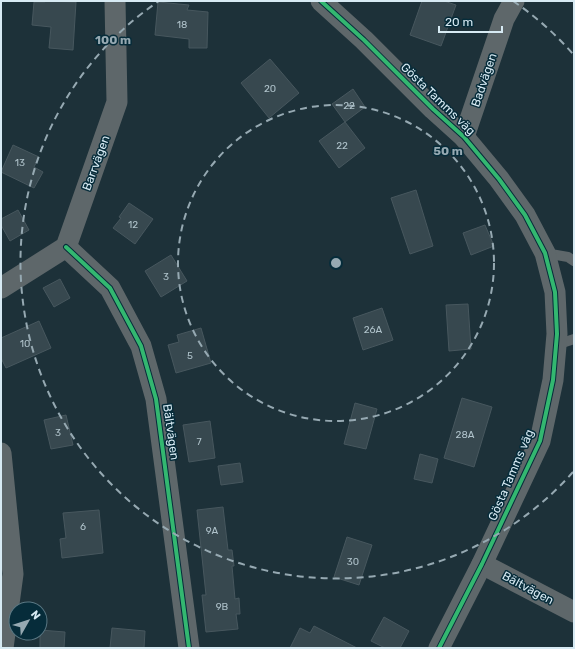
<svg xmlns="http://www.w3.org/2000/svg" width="575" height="649" viewBox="0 0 575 649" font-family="Rubik,sans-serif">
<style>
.building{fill:#37484f;stroke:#47575e}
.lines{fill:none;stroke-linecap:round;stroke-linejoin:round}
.lane{stroke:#5e676a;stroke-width:10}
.street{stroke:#5e676a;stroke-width:21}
.cycleway-casing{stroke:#062c3a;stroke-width:6}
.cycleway{stroke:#33b770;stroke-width:4}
.ring{fill:none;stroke:#96a9b2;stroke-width:2;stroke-dasharray:7 5}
.labels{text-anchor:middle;stroke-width:3;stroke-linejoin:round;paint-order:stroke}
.number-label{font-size:10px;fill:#afc2ca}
.street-label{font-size:12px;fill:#d7eaf3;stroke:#062c3a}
.centre{fill:#96a9b2;stroke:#062c3a;stroke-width:2}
.ring-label{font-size:12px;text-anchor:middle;font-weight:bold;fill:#96a9b2;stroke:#062c3a;stroke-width:3;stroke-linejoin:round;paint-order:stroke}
</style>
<rect width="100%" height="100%" fill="#1d3139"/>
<g class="building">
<path d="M45 1 76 2 73 50 49 48 51 27 32 25 34 2H45Z"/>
<path d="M422 1H444L456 5 441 46 410 35Z"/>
<path d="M158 2 189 5 187 10 208 12 207 48H189V39L155 35Z"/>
<path d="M270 59 299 93 269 118 241 83Z"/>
<path d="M353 89 365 107 345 122 332 104Z"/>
<path d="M345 122 365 148 339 168 319 141Z"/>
<path d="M13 145 39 157 34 167 43 172 34 188 1 172Z"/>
<path d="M416 190 433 246 410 254 391 198Z"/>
<path d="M129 203 153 219 135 244 113 228 121 218 119 217Z"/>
<path d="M18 210 29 230 10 241 1 225V219Z"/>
<path d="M485 225 494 246 471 255 463 233Z"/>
<path d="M171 255 187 281 161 297 145 271Z"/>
<path d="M60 279 70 298 54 307 43 288Z"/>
<path d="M468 304 471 349 449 351 446 305Z"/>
<path d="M382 308 393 340 363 350 353 318Z"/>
<path d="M39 321 51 348 6 368 1 358V338Z"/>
<path d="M201 328 211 363 176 373 168 345 179 342 177 335Z"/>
<path d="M462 398 492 407 474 467 444 458Z"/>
<path d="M355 403 377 409 366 449 344 444Z"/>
<path d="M66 415 73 445 51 449 44 420Z"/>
<path d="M210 421 215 458 189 462 183 425Z"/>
<path d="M420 454 438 459 432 483 414 479Z"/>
<path d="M240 463 243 482 221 485 218 466Z"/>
<path d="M223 507 228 550H232L234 566H232L235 599 239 598 240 614H236L238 629 206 632 202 595H206L197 510Z"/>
<path d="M99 510 103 553 62 558 60 539 66 538 63 513Z"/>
<path d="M347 537 372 545 359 585 334 577Z"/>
<path d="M384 617 409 631 400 648H385L371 641Z"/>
<path d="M314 626 357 648H290L300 628 310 633Z"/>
<path d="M112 628 145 631 144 648H110Z"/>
<path d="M40 630 65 632 64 648H40Z"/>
</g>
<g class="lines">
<g class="lane">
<path d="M545 253 568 257 574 261"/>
<path d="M556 345 574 339"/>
</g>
<g class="street">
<path d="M321 1 364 40 433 109 464 137 499 179 525 215 545 253 555 292 557 334 553 380 540 441 482 564 439 648"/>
<path d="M464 137 504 19 514 1"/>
<path d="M66 247 110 288 141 346 156 399 189 648"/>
<path d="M1 288 66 247 117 102 115 1"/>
<path d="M1 453 13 574 3 648"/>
<path d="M482 564 574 612"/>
</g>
<g class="cycleway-casing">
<g id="cycleway">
<path d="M321 1 364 40 433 109 464 137 499 179 525 215 545 253 555 292 557 334 553 380 540 441 482 564 439 648"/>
<path d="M66 247 110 288 141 346 156 399 189 648"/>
</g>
</g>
<use href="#cycleway" class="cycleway"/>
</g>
<g class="ring">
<circle cx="336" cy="263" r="158"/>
<path d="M573 472A316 316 0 1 1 159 1M513 1A316 316 0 0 1 573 54"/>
</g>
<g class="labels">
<g class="number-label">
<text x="182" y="28">18</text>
<text x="270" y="92">20</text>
<text x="349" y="109">22</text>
<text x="342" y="149">22</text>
<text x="20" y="166">13</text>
<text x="133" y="228">12</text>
<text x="166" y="280">3</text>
<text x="373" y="333">26A</text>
<text x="25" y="347">10</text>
<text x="190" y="359">5</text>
<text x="58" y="436">3</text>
<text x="465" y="438">28A</text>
<text x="199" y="445">7</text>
<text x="83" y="530">6</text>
<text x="212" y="534">9A</text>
<text x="353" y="565">30</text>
<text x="222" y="610">9B</text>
</g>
<g class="street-label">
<text transform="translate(484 80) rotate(-71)" y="4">Badvägen</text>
<text transform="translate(438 99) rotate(44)" y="4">Gösta Tamms väg</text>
<text transform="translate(96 163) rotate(-70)" y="4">Barrvägen</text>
<text transform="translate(171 432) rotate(82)" y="4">Bältvägen</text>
<text transform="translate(511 475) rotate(-67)" y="4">Gösta Tamms väg</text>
<text transform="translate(528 588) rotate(28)" y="4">Bältvägen</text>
</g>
</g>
<circle cx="336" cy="263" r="6" class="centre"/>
<g class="ring-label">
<text x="113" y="44">100 m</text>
<text x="448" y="155">50 m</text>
</g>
<rect width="575" height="649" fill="none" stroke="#d7eaf3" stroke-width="4"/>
<g transform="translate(28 621) rotate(51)"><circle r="19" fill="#062c3a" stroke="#5a7884"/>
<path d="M0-3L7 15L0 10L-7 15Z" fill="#96a9b2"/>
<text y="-6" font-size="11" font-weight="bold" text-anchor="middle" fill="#d7eaf3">N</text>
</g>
<path d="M439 26v6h63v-6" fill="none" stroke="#d7eaf3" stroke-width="2"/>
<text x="445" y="26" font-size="12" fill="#d7eaf3" stroke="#062c3a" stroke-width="3" paint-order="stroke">20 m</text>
</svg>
